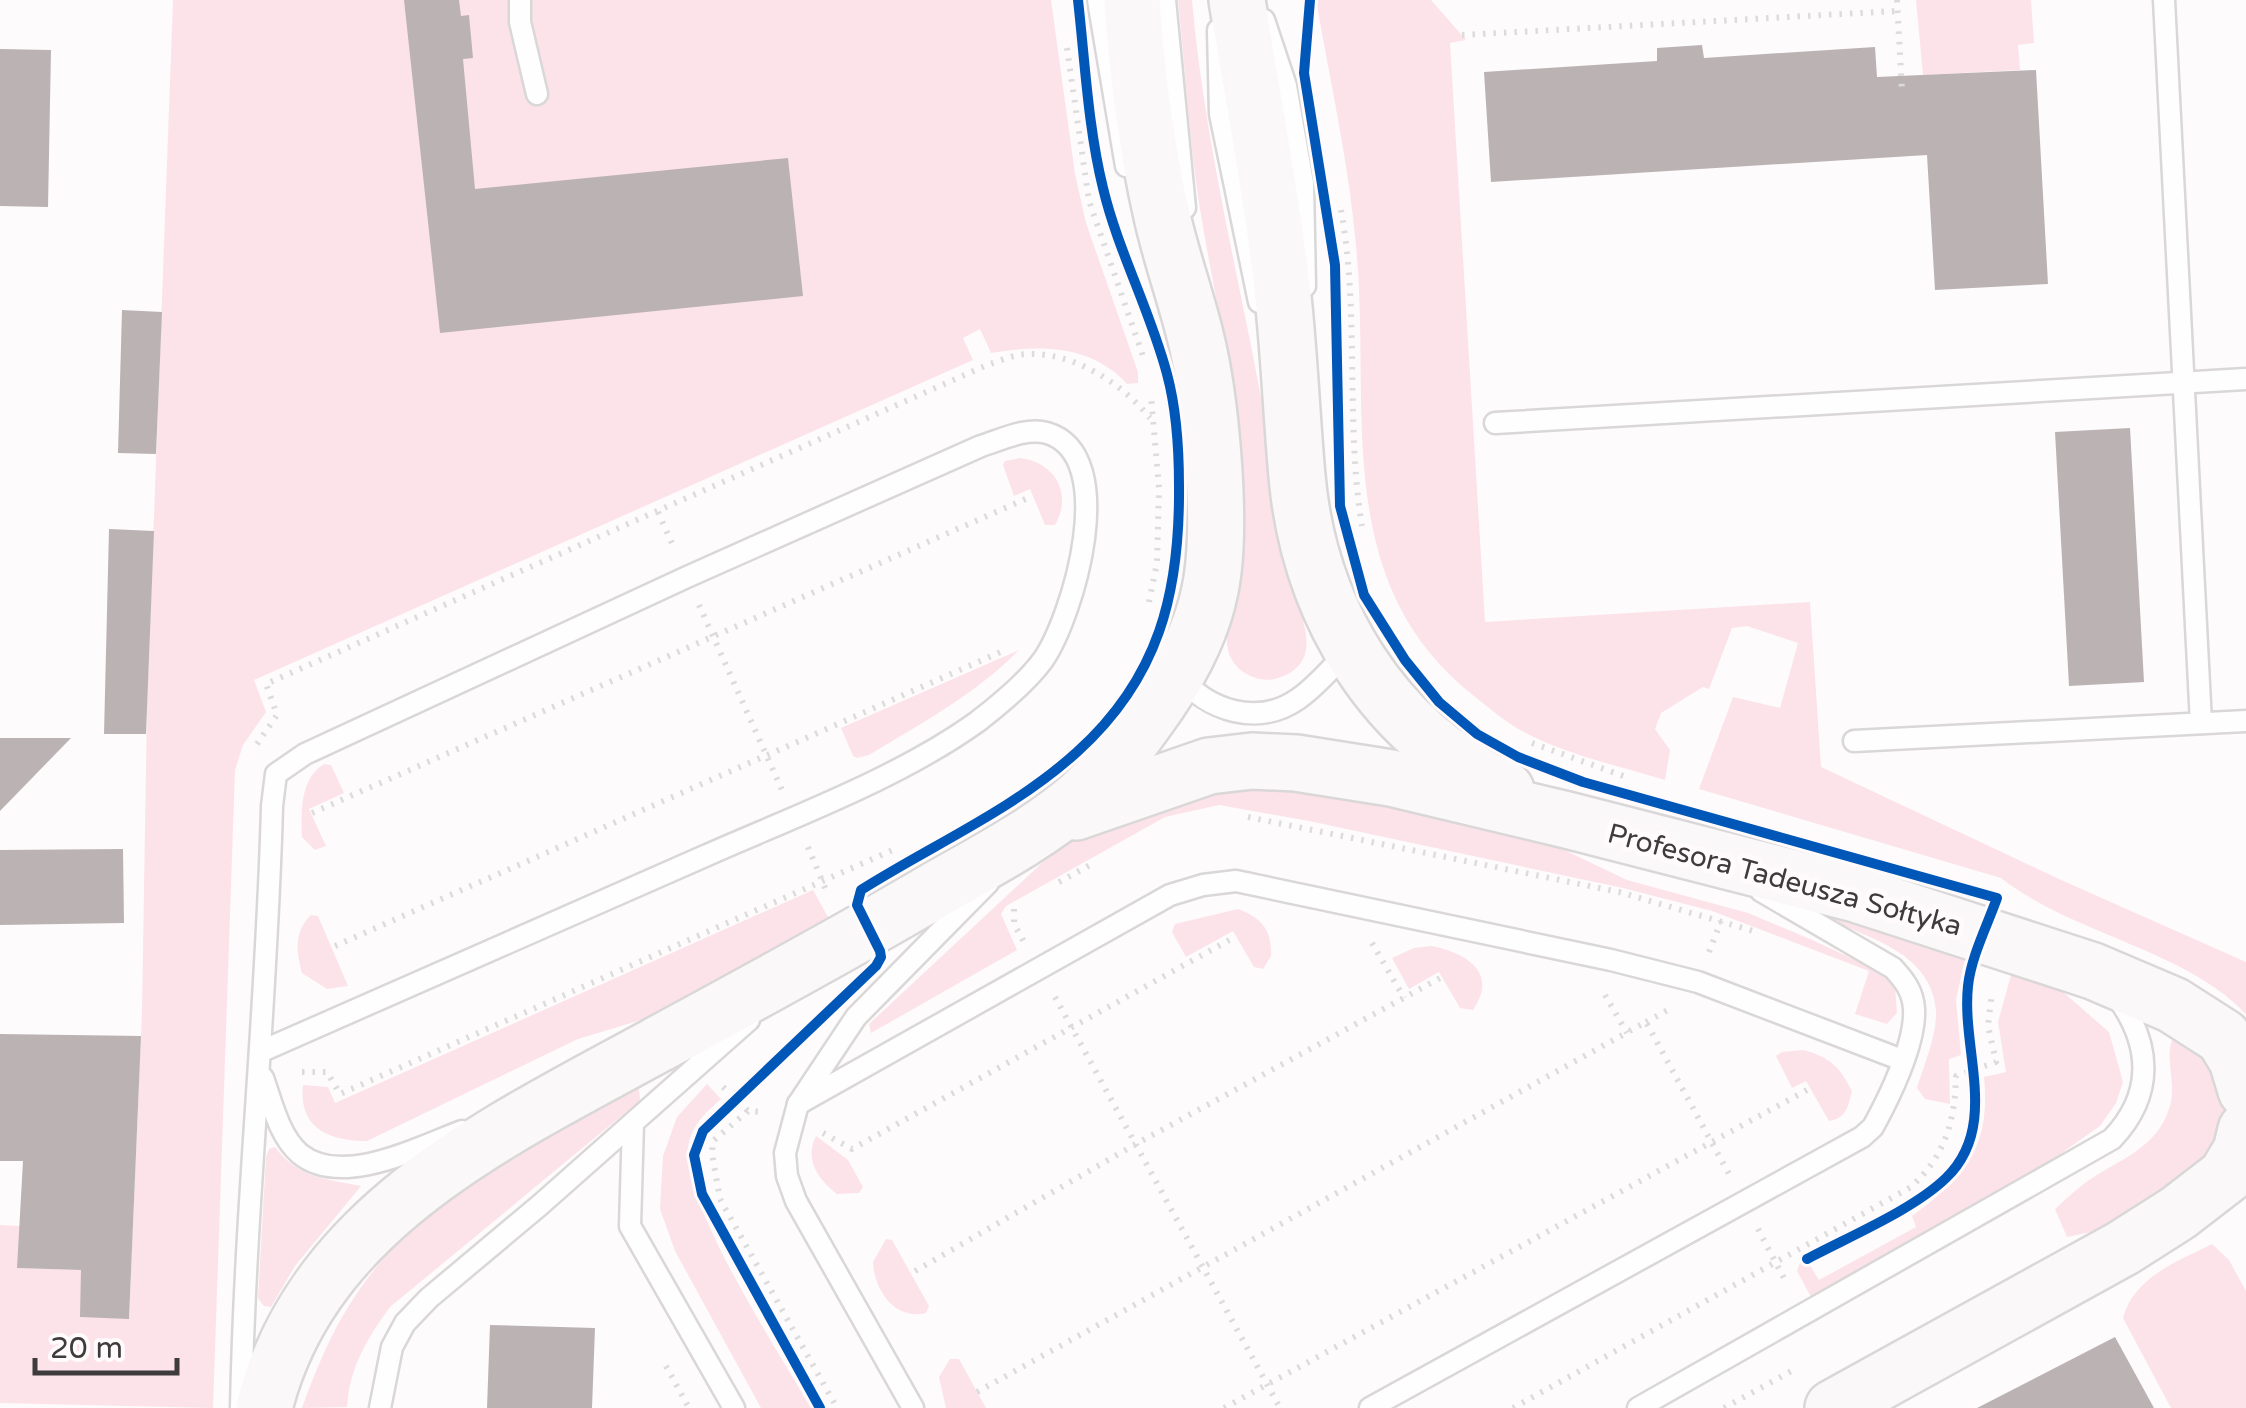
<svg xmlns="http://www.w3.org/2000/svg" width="2246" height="1408" viewBox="0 0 2246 1408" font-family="'Varela Round',sans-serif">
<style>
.green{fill:#fce3e9}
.building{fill:#bbb2b4}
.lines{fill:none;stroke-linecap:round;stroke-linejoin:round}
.lane-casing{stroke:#d9d7d7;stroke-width:25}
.secondary-casing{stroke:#d9d7d7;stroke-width:60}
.path{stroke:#dddcdc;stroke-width:6;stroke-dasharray:2.5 8;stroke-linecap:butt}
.lane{stroke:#fffeff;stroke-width:20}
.secondary{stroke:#fbf8f9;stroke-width:55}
.cycleway-casing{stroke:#fffafb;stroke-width:16}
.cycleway{stroke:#0057b8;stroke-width:10}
.labels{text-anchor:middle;stroke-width:10;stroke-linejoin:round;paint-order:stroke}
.street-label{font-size:28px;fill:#3d3b3c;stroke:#fffafb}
</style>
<rect width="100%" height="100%" fill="#fefbfc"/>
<g class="green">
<path d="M173 0H1051L1075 174 1086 223 1138 372V383L1127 384C1090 344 1040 345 991 353L980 329 963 338 973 360 254 680 266 712 243 745 235 770 213 1408 0 1403V1225L21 1226 18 1268 81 1270 129 1319 142 1011 147 706Z"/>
<path d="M1178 0H1192C1204 138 1238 273 1263 408 1274 468 1273 529 1292 587 1302 618 1324 661 1281 677 1270 682 1256 680 1245 673 1237 669 1230 659 1228 650 1223 631 1235 610 1238 591 1244 551 1242 511 1240 471 1236 380 1213 292 1199 203 1189 136 1185 67 1178 0Z"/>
<path d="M1316 0H1431L1466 40 1450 43 1485 622 1810 602 1821 767 2059 879 2246 962V1014C2184 949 2074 935 2001 878L1699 789 1733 697 1780 708 1798 643 1747 626 1732 628 1709 689 1703 687 1661 713 1655 729 1670 750 1665 780C1623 767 1576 757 1536 738 1512 728 1493 711 1474 696 1328 581 1372 407 1356 246 1349 164 1330 81 1316 0Z"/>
<path d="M1916 0H2031L2034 43 2018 45 2020 70 1923 75Z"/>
<path d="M1020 458C1055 462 1073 494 1055 525H1045L1030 489 1014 496 1003 465 1005 461Z"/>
<path d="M1019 650C976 694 922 723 869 755L857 758 853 756 841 728Z"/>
<path d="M324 764 331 765 344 793 309 809 326 846 315 850 302 837C301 811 300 779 324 764Z"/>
<path d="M1282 777 1533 835 1627 880 1748 913 1810 939 1877 970 1895 986 1897 1013 1887 1024 1855 1014 1869 971 1712 911 1623 888 1309 821 1219 805 1165 817 1006 906 1001 914 1017 950 871 1033 869 1024 1042 863 1073 840 1186 789Z"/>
<path d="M813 890 829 919 651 1017 578 1039 367 1141C330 1141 298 1129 303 1085L328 1087 335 1103Z"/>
<path d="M1238 909C1262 918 1272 930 1271 956L1263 969 1254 967 1233 931 1186 957 1172 932 1175 924Z"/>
<path d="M1825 911 1966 954 1956 1000 1961 1055 1949 1059 1950 1104 1925 1099 1917 1088C1924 1064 1937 1036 1936 1011 1932 954 1872 939 1828 919Z"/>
<path d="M311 915 318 916 348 986 327 989 302 973C296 952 294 931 311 915Z"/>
<path d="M1431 946C1464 952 1500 972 1473 1010L1460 1008 1439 972 1409 989 1392 958 1414 948Z"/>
<path d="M2013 968 2063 992 2109 1032 2123 1082 2116 1103 2100 1126 2023 1180 1811 1297 1797 1271 1803 1254 1819 1280 1916 1227 1912 1216C1965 1177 1991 1147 1984 1077L2006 1072 1998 1022Z"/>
<path d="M2174 1036 2208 1059 2227 1108 2226 1125 2217 1153 2114 1227 2067 1237 2055 1209C2065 1200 2074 1191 2085 1183 2118 1159 2157 1150 2170 1106 2177 1083 2163 1054 2174 1036Z"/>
<path d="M1803 1050C1830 1057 1840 1067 1852 1091 1848 1106 1847 1118 1829 1121L1806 1081 1792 1088 1776 1056 1782 1052Z"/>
<path d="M707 1084 721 1099C705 1113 690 1127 688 1149 684 1208 779 1352 811 1408H761L675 1251 660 1209 663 1156 677 1117Z"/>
<path d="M634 1088H639L640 1100 637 1103 390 1307C367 1339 350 1366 347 1407L302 1408C315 1372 329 1337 350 1304 414 1200 530 1144 634 1088Z"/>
<path d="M816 1136 848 1160 863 1187 859 1193 837 1194C818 1179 804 1160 816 1136Z"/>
<path d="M275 1147C298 1178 326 1179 361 1186L295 1266 271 1307 264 1306 258 1298 266 1157 269 1149Z"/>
<path d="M886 1239 892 1240 929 1306 926 1313C895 1321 874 1290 873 1262Z"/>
<path d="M2212 1244 2229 1260 2246 1291V1408H2171L2123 1318C2134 1277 2178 1261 2212 1244Z"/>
<path d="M950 1359H959L986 1408H946L939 1377Z"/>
</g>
<g class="building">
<path d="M404 0H459L461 16 469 15 473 58 463 59 475 189 788 158 803 296 440 333Z"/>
<path d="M1702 45 1704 58 1875 47 1877 77 2036 70 2048 284 1935 290 1927 155 1491 182 1484 72 1657 61V48Z"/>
<path d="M0 49 51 50 48 207 0 206Z"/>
<path d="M122 310 162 312 156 454 118 453Z"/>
<path d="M2130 428 2144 682 2069 686 2055 432Z"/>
<path d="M109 529 154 531 146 734H104Z"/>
<path d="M0 738H71L0 811Z"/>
<path d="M123 849 124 923 0 925V850Z"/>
<path d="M0 1034 141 1036 129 1319 80 1317 81 1270 17 1268 23 1161H0Z"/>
<path d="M490 1325 595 1328 592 1408H487Z"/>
<path d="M2115 1337 2154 1408H1977Z"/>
</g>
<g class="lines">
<g class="lane-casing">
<g id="lane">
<path d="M520 0V22L537 94"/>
<path d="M1098 0 1126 166"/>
<path d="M1165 0 1185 208"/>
<path d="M2164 0 2201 723"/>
<path d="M1264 20 1286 86 1303 183 1305 286"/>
<path d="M1218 30 1220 114 1259 302"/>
<path d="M1495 423 2246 379"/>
<path d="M1179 675C1207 711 1258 727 1298 699 1317 686 1333 666 1349 650"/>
<path d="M1854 741 2246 721"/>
<path d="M263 1078C272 1103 279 1136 300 1154 342 1188 419 1147 462 1131"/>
<path d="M798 1104 1170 895 1203 885 1236 881 1611 960 1698 982 1902 1060"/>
<path d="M633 1123 630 1226 734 1408"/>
<path d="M241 1408C245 1207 267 1007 272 806L276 774 305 754 687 577 981 446C1001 440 1026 427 1047 433 1121 455 1073 617 1043 660 1027 682 999 705 977 722 899 778 793 817 705 856 558 921 410 986 262 1051"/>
<path d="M380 1408 392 1347 405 1323 429 1298 540 1205 749 1020"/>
<path d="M913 1408 796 1201 787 1176 785 1153 798 1104 856 1017 988 883"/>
<path d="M1370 1408 1862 1137 1873 1127C1889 1098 1916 1043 1914 1009 1913 991 1904 980 1893 968L1761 891"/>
<path d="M1638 1408 2112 1139C2154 1095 2152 1045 2117 997"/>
</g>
</g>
<g class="secondary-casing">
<g id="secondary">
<path d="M1237 0C1252 93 1270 185 1281 279 1289 344 1291 410 1297 476 1309 611 1382 732 1506 790"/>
<path d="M1076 812 1209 766 1252 761 1296 763 1391 778 1567 820 1856 894 2093 971 2173 1005 2223 1037 2237 1060 2246 1090"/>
<path d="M264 1408C311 1218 498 1132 655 1046 749 995 844 944 937 889 986 861 1038 834 1081 797 1112 769 1135 736 1159 702 1182 668 1202 631 1210 590 1223 528 1211 398 1195 335 1185 295 1171 256 1162 216 1147 151 1136 67 1132 0"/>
<path d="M1833 1408 2123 1248 2178 1213 2226 1176 2241 1151 2246 1130"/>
</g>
</g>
<g class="path">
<path d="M1897 0 1902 91"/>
<path d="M1462 35 1897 11"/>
<path d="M1067 48 1089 201 1144 359"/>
<path d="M1341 210C1360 314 1345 422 1362 526"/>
<path d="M658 512 674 548"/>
<path d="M1149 602 1157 563 1159 488 1151 396"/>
<path d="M699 605 782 790"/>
<path d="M1532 743 1629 778"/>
<path d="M257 744 277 715 266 684 987 365C997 362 1008 357 1018 355 1068 348 1120 381 1150 418"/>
<path d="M312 813 1030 497"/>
<path d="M1248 817 1619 892 1757 932"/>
<path d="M808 847 828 895"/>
<path d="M1059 882 1092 864"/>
<path d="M1014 909V924L1024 942"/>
<path d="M1372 943 1404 998"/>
<path d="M335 946 1003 651"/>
<path d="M1709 952 1721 921"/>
<path d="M1605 995 1627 1033"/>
<path d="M1055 997 1280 1408"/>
<path d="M1646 1022 1668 1010"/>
<path d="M302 1072H327L340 1094 895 849"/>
<path d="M723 1087 748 1111 761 1112"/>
<path d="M748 1111 713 1141 712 1154 720 1199 837 1408"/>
<path d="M823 1133 852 1149 1233 938"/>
<path d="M1758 1229 1787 1284"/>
<path d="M915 1271 1136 1144 1442 977"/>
<path d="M666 1366 689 1408"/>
<path d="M977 1392 1646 1022 1729 1174"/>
<path d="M1224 1408 1807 1090"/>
<path d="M1513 1408 1911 1187C1945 1156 1955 1121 1956 1076L1996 1062 1988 1026 1992 992"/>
<path d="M1724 1408 1797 1368"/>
</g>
<use href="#lane" class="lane"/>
<use href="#secondary" class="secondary"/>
<g class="cycleway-casing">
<g id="cycleway">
<path d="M1310 0 1304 73 1335 265 1340 506 1364 595 1405 660 1439 702 1477 734 1518 757 1583 782 1997 898C1987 926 1971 957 1968 986 1961 1050 2000 1126 1946 1178 1913 1210 1848 1237 1807 1259"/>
<path d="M820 1408 702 1194 694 1155 703 1131 876 966 881 957 880 951 857 905 861 890C934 844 1013 810 1077 752 1159 678 1180 593 1179 486 1179 448 1177 411 1167 374 1150 310 1118 251 1103 188 1088 127 1085 62 1078 0"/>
</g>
</g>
<use href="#cycleway" class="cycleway"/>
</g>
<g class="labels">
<g class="street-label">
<text transform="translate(1785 879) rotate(15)" y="10">Profesora Tadeusza Sołtyka</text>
</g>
</g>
<path d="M35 1358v15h142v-15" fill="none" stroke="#3d3b3c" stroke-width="5"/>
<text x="50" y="1358" font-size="30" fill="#3d3b3c" stroke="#fffafb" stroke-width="8" paint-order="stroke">20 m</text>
</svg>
